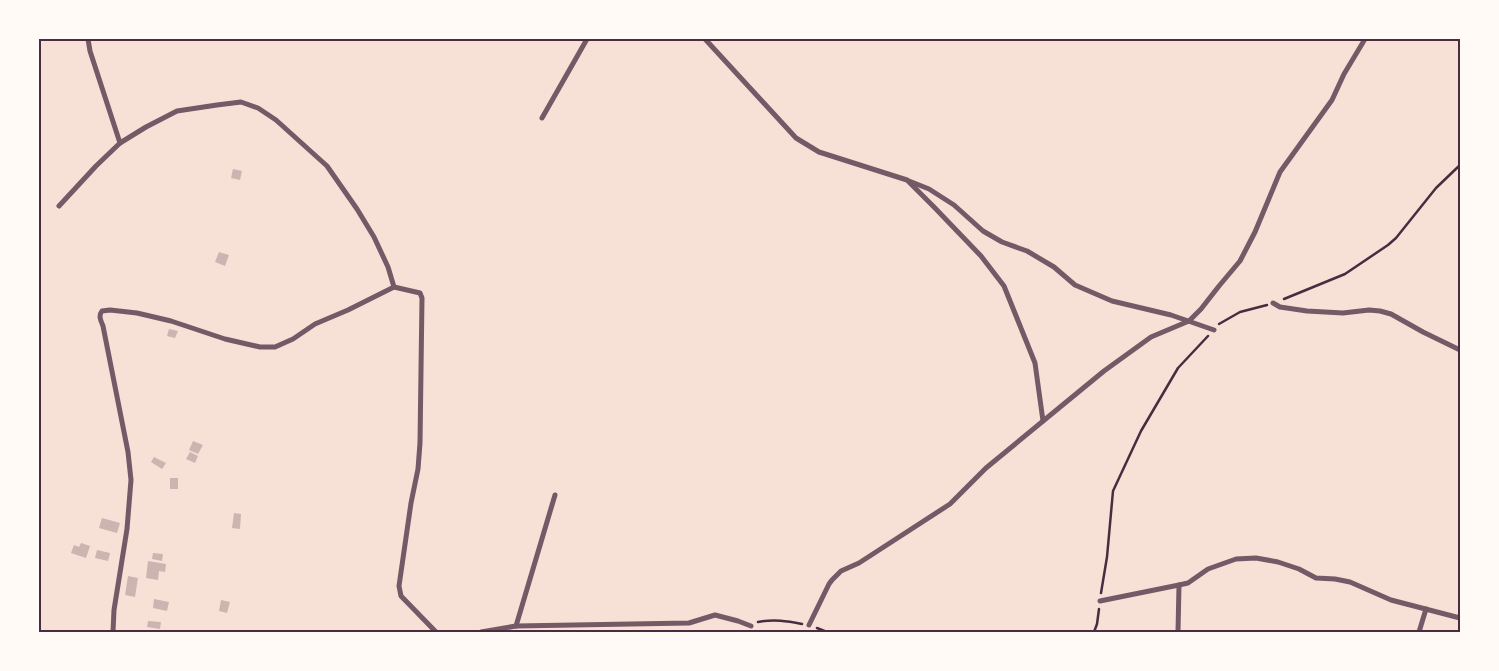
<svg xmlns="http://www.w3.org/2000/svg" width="1499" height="671" viewBox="0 0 1499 671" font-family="'PT Serif',serif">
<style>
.building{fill:#ccb4b1}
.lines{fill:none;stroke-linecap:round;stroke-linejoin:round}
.path{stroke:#4a2c40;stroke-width:2.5}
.minor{stroke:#755966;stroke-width:5}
.neatline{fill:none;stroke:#4a2c40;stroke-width:2}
</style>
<rect width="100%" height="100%" fill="#f7e1d7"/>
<g class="building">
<path d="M233 169 242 171 240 180 231 178Z"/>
<path d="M219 252 229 255 225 266 215 262Z"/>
<path d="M169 329 178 331 175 338 167 336Z"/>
<path d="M193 441 203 445 198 454 189 450Z"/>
<path d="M190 452 198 456 195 463 186 459Z"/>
<path d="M154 457 166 463 162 469 151 462Z"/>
<rect x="170" y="478" width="8" height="11"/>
<path d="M234 513 241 514 240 529 232 528Z"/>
<path d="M102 518 120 523 117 533 99 528Z"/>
<path d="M81 543 90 546 86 558 71 553 74 545 79 547Z"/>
<path d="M97 550 110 553 108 561 95 558Z"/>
<path d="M153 553 163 554 162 561 152 559Z"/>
<path d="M148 561 166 564 165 572 159 571 158 580 146 578Z"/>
<path d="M128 576 138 578 135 597 125 595Z"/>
<path d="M154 599 169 602 167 611 153 608Z"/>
<path d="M221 600 230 602 227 613 219 611Z"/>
<path d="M148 621 161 622 160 629 147 627Z"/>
</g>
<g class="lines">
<g class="path">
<path d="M1284 299 1345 274 1388 245 1396 238 1436 188 1460 165"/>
<path d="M1219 324 1240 312 1267 305"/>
<path d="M1101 593 1107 557 1113 491 1141 431 1178 368 1208 336"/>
<path d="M758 622C774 619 787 621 802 624"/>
<path d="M817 628 827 632"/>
<path d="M1094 632 1097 624 1099 609"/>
</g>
<g class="minor">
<path d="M88 39 90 51 120 143"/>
<path d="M705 39 796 138 819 152 907 180 934 207 981 256 1004 286 1035 363 1043 421"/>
<path d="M542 118 587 39"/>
<path d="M909 181 929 189 954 205 983 231 1002 242 1027 251 1054 267 1075 285 1112 301 1171 315 1214 330"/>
<path d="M59 206 96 166 120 143 146 127 177 111 217 105 241 102 258 108 276 120 327 166 357 209 374 237 388 267 394 287 348 310 315 324 293 339 275 347H260L225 339 171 321 137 313 110 310 102 311C98 316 101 321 103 326L128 452 131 480 127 529 114 610 113 632"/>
<path d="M394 287 420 293 422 298 420 443 418 469 411 503 399 586 401 596 436 632"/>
<path d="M1273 303 1280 307 1307 311 1343 313 1369 310 1380 311 1391 314 1423 332 1460 350"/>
<path d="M1100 601 1179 585 1188 583 1208 569 1236 559 1256 558 1278 562 1299 569 1316 578 1335 579 1350 582 1391 600 1460 618"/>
<path d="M809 625 829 584 832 580 841 571 859 563 950 504 986 468 1104 371 1151 337 1189 321 1201 309 1219 286 1240 261 1255 232 1280 172 1332 100 1344 74 1365 39"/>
<path d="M516 626 555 495"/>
<path d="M481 632 516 626 689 623 715 615 738 621 751 626"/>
<path d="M1178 632 1179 585"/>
<path d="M1419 632 1426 609"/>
</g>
</g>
<rect width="1499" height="671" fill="none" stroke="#fffaf5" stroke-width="80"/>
<rect x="40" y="40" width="1419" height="591" class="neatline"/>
</svg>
